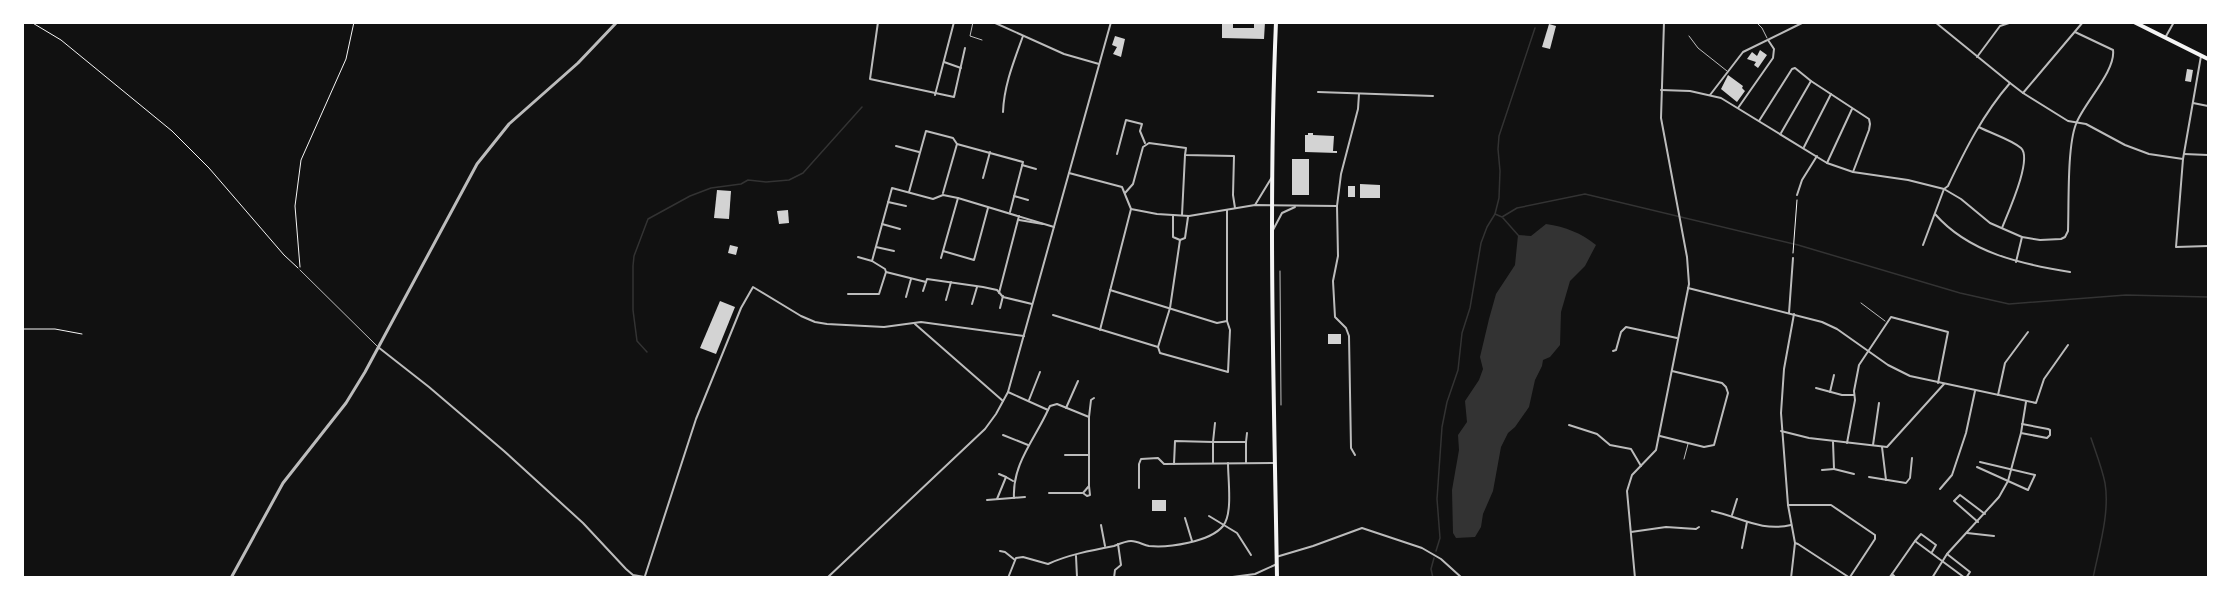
<svg xmlns="http://www.w3.org/2000/svg" width="2231" height="600" viewBox="0 0 2231 600" font-family="Arial,sans-serif">
<style>
.water{fill:#333}
.lines{fill:none;stroke-linecap:round;stroke-linejoin:round}
.stream{stroke:#333;stroke-width:1.5}
.building{fill:#d3d3d3}
.path{stroke:#f5f5f5;stroke-width:1}
.service{stroke:#bcbcbc;stroke-width:1}
.minor{stroke:#bcbcbc;stroke-width:2}
.tertiary{stroke:#bcbcbc;stroke-width:3}
.primary{stroke:#f5f5f5;stroke-width:4}
</style>
<rect width="100%" height="100%" fill="#111"/>
<path class="water" d="M1546 224C1566 227 1581 233 1596 245L1585 266 1570 281 1561 312 1560 345 1550 357 1543 360 1542 366 1535 380 1529 407 1515 427 1508 433 1501 447 1493 491 1483 514 1481 527 1475 537 1456 538 1453 533 1452 490 1459 450 1458 435 1467 422 1465 401 1479 380 1483 369 1480 357 1489 319 1496 294 1515 265 1518 235 1531 236Z"/>
<g class="lines">
<g class="stream">
<path d="M1495 214 1502 217 1517 208 1585 194 1798 245 1960 293 2009 304 2126 295 2208 297"/>
<path d="M1503 218 1518 235"/>
<path d="M647 352 637 341 633 310V266L634 256 648 219 690 196 711 188 741 184 748 180 766 182 789 180 803 173 862 107"/>
<path d="M2091 438C2096 453 2102 468 2105 483 2110 513 2099 548 2093 578"/>
<path d="M1436 551 1440 538 1437 499 1442 427 1447 402 1458 370 1462 333 1470 308 1481 243 1487 227 1495 214 1499 198 1500 171 1498 149 1499 136 1535 28"/>
<path d="M1433 578 1431 569 1434 558"/>
</g>
</g>
<g class="building">
<path d="M1222 22H1233V28H1254V22H1265L1264 39 1222 38Z"/>
<path d="M1549 24 1556 26 1550 49 1542 47Z"/>
<path d="M1115 36 1125 39 1121 57 1113 54 1117 47 1112 45Z"/>
<path d="M1760 50 1767 55 1758 68 1754 65 1756 62 1747 59 1752 52 1757 56Z"/>
<path d="M2187 69 2193 70 2191 82 2185 81Z"/>
<path d="M1728 75 1743 86 1742 88 1745 91 1737 102 1721 89Z"/>
<path d="M1308 133H1313V135L1334 136 1333 151H1337V153L1305 152V135H1308Z"/>
<rect x="1292" y="159" width="17" height="36"/>
<path d="M1360 184 1380 185V198H1360Z"/>
<rect x="1348" y="186" width="7" height="11"/>
<path d="M717 190 731 191 729 219 714 218Z"/>
<path d="M788 210 789 223 779 224 777 211Z"/>
<path d="M730 245 738 247 736 255 728 253Z"/>
<path d="M720 301 735 307 716 354 700 348Z"/>
<rect x="1328" y="334" width="13" height="10"/>
<rect x="1152" y="500" width="14" height="11"/>
</g>
<g class="lines">
<g class="path">
<path d="M31 22 61 40 172 131 209 168 284 255 298 268"/>
<path d="M1793 253 1797 200"/>
<path d="M300 267 295 206 301 160 346 59 354 22"/>
<path d="M22 329H55L82 334"/>
</g>
<g class="service">
<path d="M973 22 970 36 982 40"/>
<path d="M1756 22 1762 28 1767 38"/>
<path d="M1689 36 1698 48 1727 71"/>
<path d="M300 270 377 346"/>
<path d="M1280 271 1281 405"/>
<path d="M1861 303 1885 321"/>
<path d="M1684 459 1688 444"/>
</g>
<g class="minor">
<path d="M878 22 870 79 954 97 965 48"/>
<path d="M993 22 1064 54 1099 64"/>
<path d="M1935 22 2010 83"/>
<path d="M2165 38 2174 22"/>
<path d="M2201 56 2183 159 2176 247 2208 246"/>
<path d="M1977 57 2000 26 2012 22"/>
<path d="M944 62 961 68"/>
<path d="M1661 90 1690 91 1721 98 1827 163 1853 172 1908 180 1944 189 1961 199 1990 223 2022 237 2040 240 2061 239 2065 237 2068 231C2069 204 2067 147 2076 124 2083 104 2116 71 2113 50L2075 32"/>
<path d="M1318 92 1433 96"/>
<path d="M2023 93 2068 121 2086 124 2125 145 2149 154 2183 159"/>
<path d="M935 95 954 22"/>
<path d="M1710 95 1743 52 1804 22"/>
<path d="M2193 103 2208 106"/>
<path d="M1738 108 1773 58 1774 49 1768 40"/>
<path d="M1003 112C1004 85 1014 61 1023 36"/>
<path d="M1759 121 1792 69 1795 68 1811 81 1869 119 1870 124 1869 130 1853 172"/>
<path d="M1979 127C1992 134 2010 139 2021 148 2033 159 2007 215 2002 228"/>
<path d="M1781 133 1811 81"/>
<path d="M896 146 919 152"/>
<path d="M1804 147 1831 94"/>
<path d="M1117 154 1126 120 1142 124 1140 131 1145 143"/>
<path d="M2184 154 2208 155"/>
<path d="M1827 163 1852 109"/>
<path d="M1022 165 1036 169"/>
<path d="M1069 173 1122 187 1131 209 1157 214 1189 216 1255 205 1337 206"/>
<path d="M983 178 990 152"/>
<path d="M909 192 926 131 953 138 957 144 1023 162 1010 212"/>
<path d="M943 193 957 144"/>
<path d="M1125 193 1133 184 1143 147 1149 143 1186 148 1185 155 1234 156 1233 195 1235 208"/>
<path d="M1797 195 1802 180 1817 156"/>
<path d="M1014 196 1028 200"/>
<path d="M888 202 906 206"/>
<path d="M1255 205 1272 177"/>
<path d="M1935 214C1969 253 2021 264 2070 272"/>
<path d="M1182 215 1185 155"/>
<path d="M1173 216V237L1180 240 1185 238 1188 217"/>
<path d="M1019 220 1043 224"/>
<path d="M882 224 900 229"/>
<path d="M1273 230 1282 213 1295 207"/>
<path d="M1923 245 1944 189 1948 186C1965 150 1983 114 2010 83L2023 93 2083 22"/>
<path d="M876 247 894 251"/>
<path d="M943 251 974 260 988 208"/>
<path d="M858 257 872 261"/>
<path d="M941 258 958 198"/>
<path d="M2016 262 2022 237"/>
<path d="M886 272 885 269 872 261 892 188 933 199 943 195 958 198 1054 227"/>
<path d="M886 272 926 282"/>
<path d="M1688 288 1822 322 1837 329 1888 365 1910 376 2036 403 2044 379 2068 345"/>
<path d="M1110 290 1217 323 1227 321"/>
<path d="M923 291 927 279 983 287 997 290 1003 297 1032 304"/>
<path d="M999 293 1019 216"/>
<path d="M848 294H879L886 272"/>
<path d="M906 297 911 279"/>
<path d="M946 300 951 282"/>
<path d="M972 304 977 287"/>
<path d="M1000 308 1003 296"/>
<path d="M1789 313 1793 258"/>
<path d="M1053 315 1158 347 1160 353 1228 372 1230 330 1227 321V210"/>
<path d="M915 324 1003 401"/>
<path d="M1100 330 1131 209"/>
<path d="M378 347 429 387 504 451 583 523 626 569 633 575 650 578"/>
<path d="M1158 347 1170 308 1180 240"/>
<path d="M1613 351 1616 350 1621 332 1626 327 1677 338"/>
<path d="M1816 388 1842 395H1854"/>
<path d="M1008 392 1048 410 1050 406 1057 404 1089 417V486L1083 493 1087 496 1090 495 1089 486"/>
<path d="M1830 392 1834 375"/>
<path d="M1998 395 2005 363 2028 332"/>
<path d="M1029 400 1040 372"/>
<path d="M1066 408 1078 381"/>
<path d="M1089 417 1091 400 1094 398"/>
<path d="M1569 425 1597 434 1610 445 1631 449 1641 466"/>
<path d="M1781 431 1809 438 1887 447 1944 384"/>
<path d="M2021 433 2047 438 2050 435V430L2048 429 2022 424"/>
<path d="M1003 435 1028 445"/>
<path d="M1660 436 1704 447 1714 445 1728 393 1726 387 1722 383 1672 371"/>
<path d="M1246 442 1247 433"/>
<path d="M1833 442 1834 469 1854 474"/>
<path d="M1847 443 1855 400 1854 391 1859 365 1891 317 1948 332 1938 383"/>
<path d="M1873 445 1879 403"/>
<path d="M1882 447 1886 480"/>
<path d="M1065 455H1089"/>
<path d="M1355 455 1351 448 1349 336 1346 328 1335 317 1333 281 1338 256 1337 206 1341 174 1358 109 1359 94"/>
<path d="M1213 463V442H1246V463"/>
<path d="M1174 464 1175 441 1213 442 1215 423"/>
<path d="M1977 467 2028 490 2035 475 1980 462"/>
<path d="M1822 470 1834 469"/>
<path d="M999 474 1006 477"/>
<path d="M1869 477 1906 483 1910 478 1912 458"/>
<path d="M1139 488V464L1141 459 1158 458 1164 464 1275 463"/>
<path d="M1940 489 1952 475 1966 433 1975 391"/>
<path d="M1049 493H1082"/>
<path d="M1014 498C1012 464 1035 439 1048 410"/>
<path d="M997 499 1006 477 1013 481"/>
<path d="M987 500 1025 497"/>
<path d="M1788 505H1831L1875 535V539L1850 577"/>
<path d="M1712 511C1740 517 1761 532 1791 525"/>
<path d="M1732 515 1737 499"/>
<path d="M1209 516 1237 533 1251 555"/>
<path d="M1185 518 1192 541"/>
<path d="M1978 522 1954 501 1960 495 1985 514"/>
<path d="M1101 525 1105 546"/>
<path d="M1631 532 1666 527 1696 529 1699 527"/>
<path d="M1967 533 1994 536"/>
<path d="M1795 543 1798 544 1850 578"/>
<path d="M1742 548 1747 522"/>
<path d="M1000 551 1005 552 1015 560"/>
<path d="M1932 552 1936 545 1921 534 1915 541 1965 578"/>
<path d="M1947 554 1970 572 1966 578"/>
<path d="M1076 556 1077 577"/>
<path d="M1276 557 1313 546 1362 528 1422 548 1441 559 1462 578"/>
<path d="M1892 574 1915 541"/>
<path d="M645 576 696 419 741 308 753 287 801 316 815 322 827 324 884 327 921 322 1024 336"/>
<path d="M827 578 985 429 996 414 1008 392 1111 22"/>
<path d="M1008 578 1016 558 1023 557 1048 564C1067 555 1093 550 1114 546 1119 544 1126 541 1131 541 1138 541 1143 545 1149 546 1168 548 1210 542 1223 526 1233 514 1228 480 1228 463"/>
<path d="M1114 578 1115 570 1121 565 1118 544"/>
<path d="M1225 578 1255 574 1277 564"/>
<path d="M1635 578 1627 491 1632 475 1656 450 1689 284 1687 257 1661 118 1664 22"/>
<path d="M1791 578 1795 543 1788 505 1781 413 1784 369 1794 314"/>
<path d="M1889 578 1892 574 1896 578"/>
<path d="M1932 578 1947 554 1999 497 2008 481 2021 433 2026 402"/>
</g>
<path class="tertiary" d="M231 578 283 483 346 403 365 372 477 164 509 124 578 63 617 22"/>
<g class="primary">
<path d="M1276 22C1268 207 1274 393 1277 578"/>
<path d="M2134 22 2208 59"/>
</g>
</g>
<rect width="2231" height="600" fill="none" stroke="#ffffff" stroke-width="48"/>
</svg>
